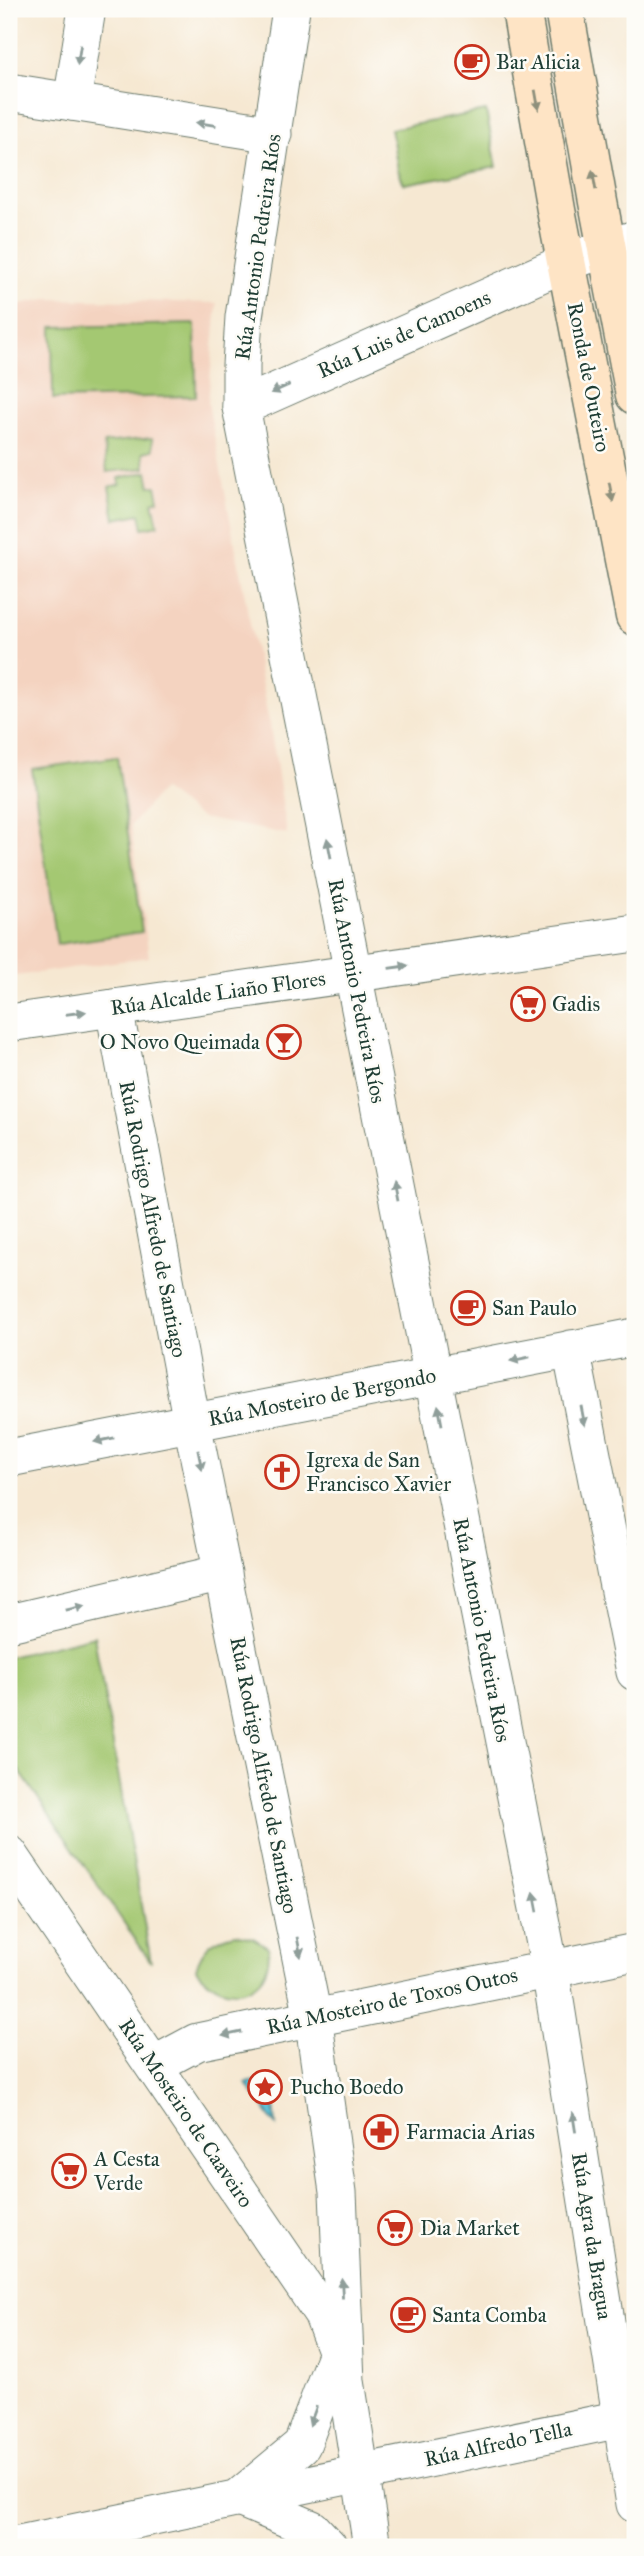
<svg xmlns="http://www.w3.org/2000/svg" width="644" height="2556" viewBox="0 0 644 2556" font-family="'IM FELL Great Primer',serif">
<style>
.built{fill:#f4d3c0}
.green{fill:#a4c872;stroke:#628253;stroke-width:2}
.water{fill:#58bed6;stroke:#3c7e85;stroke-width:2}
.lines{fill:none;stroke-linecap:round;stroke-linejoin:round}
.minor-casing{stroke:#6a796b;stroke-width:39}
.secondary-casing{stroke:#6a796b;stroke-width:41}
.minor{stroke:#fff;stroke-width:37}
.secondary{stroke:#fee4c5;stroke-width:38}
.oneway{fill:#8f9e9a}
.oneway2{fill:#8e907c}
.labels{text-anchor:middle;stroke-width:5;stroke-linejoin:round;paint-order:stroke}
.poi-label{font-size:21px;fill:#1f3d34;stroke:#fdfcf7;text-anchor:start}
.street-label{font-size:21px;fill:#1f3d34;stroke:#fdfcf7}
</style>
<rect width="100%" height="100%" fill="#fdfcf7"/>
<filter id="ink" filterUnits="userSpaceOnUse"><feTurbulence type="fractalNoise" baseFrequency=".0143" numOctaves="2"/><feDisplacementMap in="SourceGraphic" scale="14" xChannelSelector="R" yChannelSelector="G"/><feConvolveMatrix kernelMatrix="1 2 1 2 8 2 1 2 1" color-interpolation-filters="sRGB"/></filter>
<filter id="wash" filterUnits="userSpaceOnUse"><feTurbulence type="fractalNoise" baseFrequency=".00686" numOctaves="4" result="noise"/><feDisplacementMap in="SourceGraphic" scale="28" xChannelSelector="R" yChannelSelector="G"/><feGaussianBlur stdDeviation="1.57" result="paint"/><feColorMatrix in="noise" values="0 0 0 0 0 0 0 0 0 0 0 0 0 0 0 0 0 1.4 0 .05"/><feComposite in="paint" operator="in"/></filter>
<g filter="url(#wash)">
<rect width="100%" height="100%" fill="#f6e8d2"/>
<path class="built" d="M46 299 217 303 208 403 275 755 287 834 201 818 162 789 131 825 149 957 9 977V306Z"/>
<g class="green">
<path d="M486 111 497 167 404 184 398 170 391 129Z"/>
<path d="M195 324 196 396 53 399 52 327Z"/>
<path d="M152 438 153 450 143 452 145 468 107 472 104 443Z"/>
<path d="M147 472 150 486H156L159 500 153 502 158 525 143 528 140 514 115 519 109 487 120 484 119 478Z"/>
<path d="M117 757 142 932 57 944 32 769Z"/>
<path d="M94 1636 151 1962 9 1756V1657Z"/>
<path d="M236 1934 253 1938 268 1947C273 1975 251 1998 222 1989 211 1985 203 1977 196 1969 202 1947 215 1937 236 1934Z"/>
</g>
<path class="water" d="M272 2078 276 2125 246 2083Z"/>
</g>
<g filter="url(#ink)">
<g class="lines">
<g class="minor-casing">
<g id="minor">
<path d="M291 9 244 317 241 365V407L550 1969 635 2504"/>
<path d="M9 92 273 134"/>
<path d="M72 102 87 9"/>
<path d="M241 407 567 262 635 239"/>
<path d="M114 1008 192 1423 313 2017 338 2192 346 2381 372 2547"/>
<path d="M9 1023 635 933"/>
<path d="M571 1349 635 1672"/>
<path d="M9 1458 635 1337"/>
<path d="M9 1623 223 1573"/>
<path d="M9 1854 322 2313 337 2353"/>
<path d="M154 2065 197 2042 635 1952"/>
<path d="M242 2495 302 2445 337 2352"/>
<path d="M239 2498 312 2529 329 2547"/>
<path d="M9 2546 635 2416"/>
</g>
</g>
<g class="secondary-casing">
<g id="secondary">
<path d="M521 9 556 210 635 616"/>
<path d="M564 9 598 202 635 395"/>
</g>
</g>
<use href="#minor" class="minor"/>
<use href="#secondary" class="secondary"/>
</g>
<defs><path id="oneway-solid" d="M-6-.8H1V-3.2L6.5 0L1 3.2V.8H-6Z" transform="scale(1.75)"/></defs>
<g class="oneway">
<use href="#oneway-solid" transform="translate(79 55) rotate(99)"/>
<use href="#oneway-solid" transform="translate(206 124) rotate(-171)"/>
<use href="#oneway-solid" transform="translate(280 389) rotate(156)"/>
<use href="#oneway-solid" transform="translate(329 848) rotate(-101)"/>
<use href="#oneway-solid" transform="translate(399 967) rotate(-8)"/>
<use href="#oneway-solid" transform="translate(76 1013) rotate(-8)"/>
<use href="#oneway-solid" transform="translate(396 1191) rotate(-101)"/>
<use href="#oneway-solid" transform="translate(520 1359) rotate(169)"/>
<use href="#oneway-solid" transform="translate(440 1415) rotate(-101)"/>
<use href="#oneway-solid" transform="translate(583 1416) rotate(79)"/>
<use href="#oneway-solid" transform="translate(104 1440) rotate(169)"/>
<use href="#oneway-solid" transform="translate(200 1460) rotate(78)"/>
<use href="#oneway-solid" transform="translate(75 1608) rotate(-13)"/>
<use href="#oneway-solid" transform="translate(536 1902) rotate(-101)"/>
<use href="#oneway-solid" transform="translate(299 1947) rotate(79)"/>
<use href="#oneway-solid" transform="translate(232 2034) rotate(168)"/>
<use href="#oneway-solid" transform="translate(574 2122) rotate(-99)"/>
<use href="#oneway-solid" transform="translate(342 2288) rotate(-93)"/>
<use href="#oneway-solid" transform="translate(313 2416) rotate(110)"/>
</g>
<g class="oneway2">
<use href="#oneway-solid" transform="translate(537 100) rotate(80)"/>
<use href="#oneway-solid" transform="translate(594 180) rotate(-100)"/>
<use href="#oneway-solid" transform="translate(611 492) rotate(79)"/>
</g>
</g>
<defs>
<g id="cafe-ring" transform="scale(1.75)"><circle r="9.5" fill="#fdfcf7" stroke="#c8321e" stroke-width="1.5"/><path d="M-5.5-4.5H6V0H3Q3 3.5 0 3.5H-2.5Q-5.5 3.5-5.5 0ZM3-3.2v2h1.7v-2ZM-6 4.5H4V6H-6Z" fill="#c8321e"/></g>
<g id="supermarket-ring" transform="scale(1.75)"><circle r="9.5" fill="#fdfcf7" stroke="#c8321e" stroke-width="1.5"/><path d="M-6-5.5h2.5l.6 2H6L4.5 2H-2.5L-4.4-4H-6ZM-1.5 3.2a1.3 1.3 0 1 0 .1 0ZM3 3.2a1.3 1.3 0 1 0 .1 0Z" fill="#c8321e"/></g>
<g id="bar-ring" transform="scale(1.75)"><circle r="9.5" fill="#fdfcf7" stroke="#c8321e" stroke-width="1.5"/><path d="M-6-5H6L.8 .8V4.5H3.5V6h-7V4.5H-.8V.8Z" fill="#c8321e"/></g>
<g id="church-ring" transform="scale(1.75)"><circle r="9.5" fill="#fdfcf7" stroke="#c8321e" stroke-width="1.5"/><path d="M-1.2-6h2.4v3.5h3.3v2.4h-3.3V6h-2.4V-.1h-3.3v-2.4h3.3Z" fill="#c8321e"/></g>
<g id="sight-ring" transform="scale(1.75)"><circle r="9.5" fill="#fdfcf7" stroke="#c8321e" stroke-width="1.5"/><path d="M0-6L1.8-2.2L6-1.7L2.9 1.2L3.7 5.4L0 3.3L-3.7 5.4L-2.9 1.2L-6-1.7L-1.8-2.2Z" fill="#c8321e"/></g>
<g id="pharmacy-ring" transform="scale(1.75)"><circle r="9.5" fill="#fdfcf7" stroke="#c8321e" stroke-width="1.5"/><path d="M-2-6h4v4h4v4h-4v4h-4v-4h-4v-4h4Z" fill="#c8321e"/></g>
</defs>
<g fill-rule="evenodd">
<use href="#cafe-ring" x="472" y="62"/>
<use href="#supermarket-ring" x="528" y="1004"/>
<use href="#bar-ring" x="284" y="1042"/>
<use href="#cafe-ring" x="468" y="1308"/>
<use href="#church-ring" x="282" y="1472"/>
<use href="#sight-ring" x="265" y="2087"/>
<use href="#pharmacy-ring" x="381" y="2132"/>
<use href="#supermarket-ring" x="69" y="2171"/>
<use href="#supermarket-ring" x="395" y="2228"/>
<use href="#cafe-ring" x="408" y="2315"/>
</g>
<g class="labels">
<g class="poi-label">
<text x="496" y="69">Bar Alicia</text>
<text x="552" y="1011">Gadis</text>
<text x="260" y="1049" text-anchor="end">O Novo Queimada</text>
<text x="492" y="1315">San Paulo</text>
<text x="306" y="1467">Igrexa de San<tspan x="306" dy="24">Francisco Xavier</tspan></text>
<text x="290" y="2094">Pucho Boedo</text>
<text x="406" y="2139">Farmacia Arias</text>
<text x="94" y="2166">A Cesta<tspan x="94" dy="24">Verde</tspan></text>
<text x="420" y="2235">Dia Market</text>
<text x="432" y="2322">Santa Comba</text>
</g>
<g class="street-label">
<text transform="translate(258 247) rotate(-82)" y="7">Rúa Antonio Pedreira Ríos</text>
<text transform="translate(404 334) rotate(-24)" y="7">Rúa Luis de Camoens</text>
<text transform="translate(589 377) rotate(79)" y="7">Ronda de Outeiro</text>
<text transform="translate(357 991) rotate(79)" y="7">Rúa Antonio Pedreira Ríos</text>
<text transform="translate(218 993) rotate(-8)" y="7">Rúa Alcalde Liaño Flores</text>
<text transform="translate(153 1219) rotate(79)" y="7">Rúa Rodrigo Alfredo de Santiago</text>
<text transform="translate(322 1397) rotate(-11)" y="7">Rúa Mosteiro de Bergondo</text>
<text transform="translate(482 1630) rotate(79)" y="7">Rúa Antonio Pedreira Ríos</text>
<text transform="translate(264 1775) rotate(79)" y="7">Rúa Rodrigo Alfredo de Santiago</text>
<text transform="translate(392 2001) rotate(-12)" y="7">Rúa Mosteiro de Toxos Outos</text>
<text transform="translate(186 2113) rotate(56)" y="7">Rúa Mosteiro de Caaveiro</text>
<text transform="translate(592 2236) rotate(81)" y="7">Rúa Agra da Bragua</text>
<text transform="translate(498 2444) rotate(-12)" y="7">Rúa Alfredo Tella</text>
</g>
</g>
<rect width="644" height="2556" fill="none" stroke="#fdfcf7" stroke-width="35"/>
</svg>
